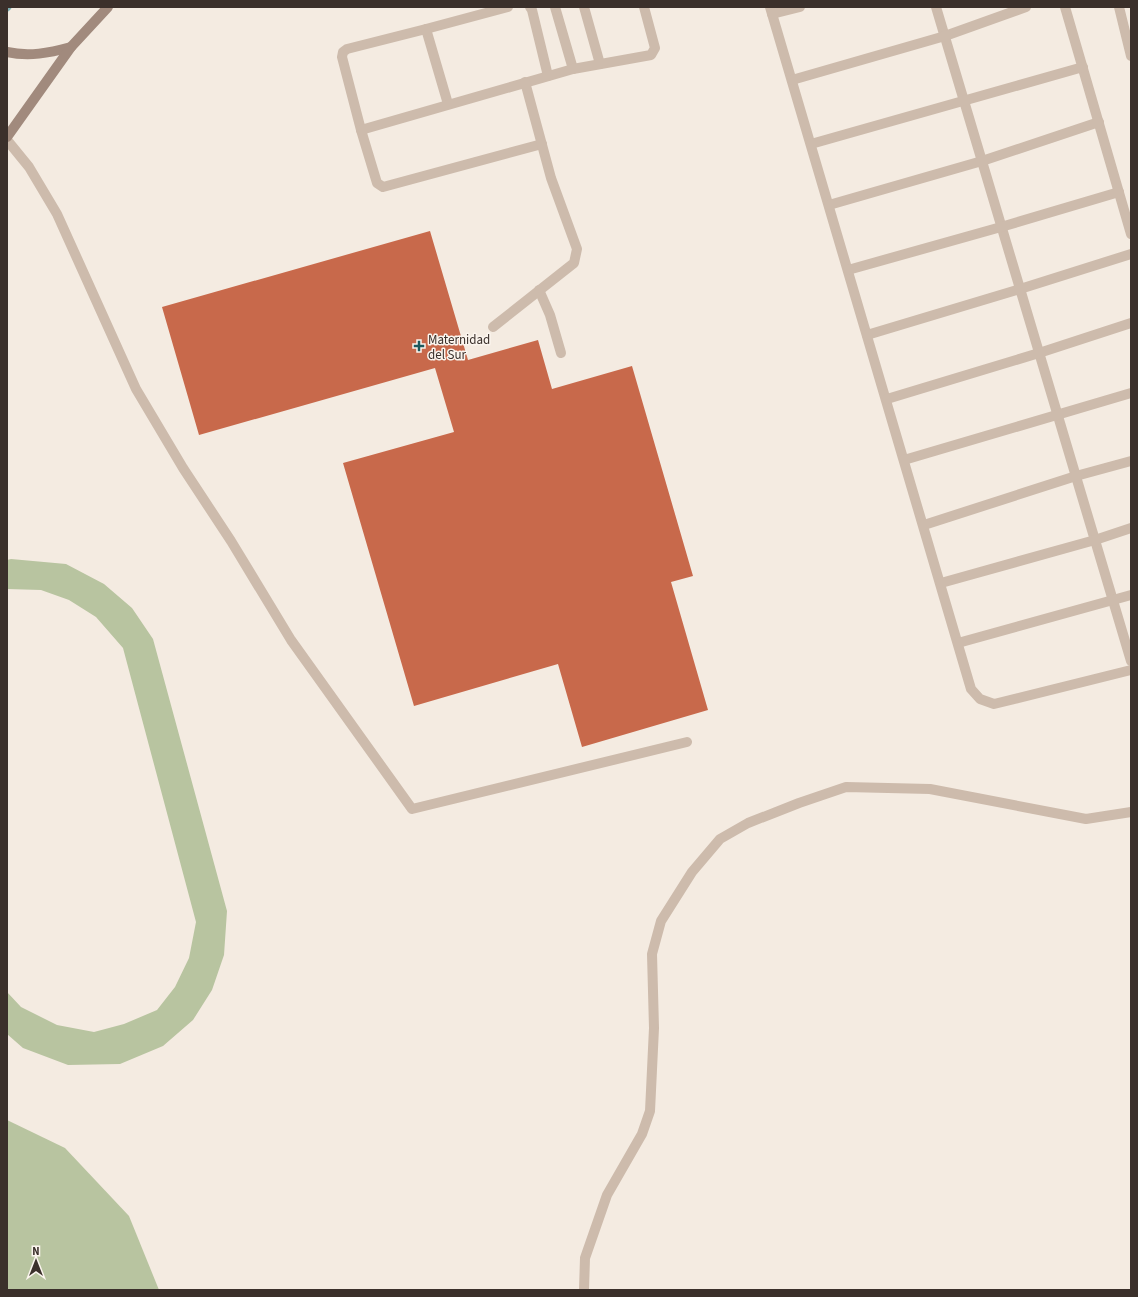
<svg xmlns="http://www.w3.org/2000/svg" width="1138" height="1297" viewBox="0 0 1138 1297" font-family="'Source Sans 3',sans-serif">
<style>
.green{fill:#b8c4a0}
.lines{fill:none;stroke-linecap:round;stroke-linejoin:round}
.stream{stroke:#7fb0b2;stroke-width:7}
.building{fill:#c8694b}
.lane{stroke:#cdbbac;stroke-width:10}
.secondary{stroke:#a18a7d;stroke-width:10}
.poi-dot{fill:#1f5a5e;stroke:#fbf5ee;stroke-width:1.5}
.labels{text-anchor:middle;stroke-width:3;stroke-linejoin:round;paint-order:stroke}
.poi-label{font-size:13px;fill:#3b302b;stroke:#fbf5ee;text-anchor:start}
</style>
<rect width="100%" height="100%" fill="#f4ebe1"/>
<g class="green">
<path d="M11 559 66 564 104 584 132 608 153 639 227 911 224 955 212 990 193 1020 163 1046 120 1064 68 1065 23 1048 7 1034V992L21 1007 57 1025 94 1032 124 1024 157 1010 175 987 189 958 196 922 123 648 96 617 69 600 41 590 7 589V560Z"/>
<path d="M7 1120 65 1148 129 1216 159 1290H7Z"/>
</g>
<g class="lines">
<path class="stream" d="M7 8 8 7"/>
</g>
<path class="building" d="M430 231 468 360 538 340 552 389 632 366 693 576 671 582 708 710 582 747 558 664 414 706 343 463 454 432 435 368 199 435 162 307Z"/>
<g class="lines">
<g class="lane">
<path d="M508 7 426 29 347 49 343 52 342 57 361 130 377 183 383 187 542 144"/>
<path d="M530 7 532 10 548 76"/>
<path d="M555 7 573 69"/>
<path d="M584 7 600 64"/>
<path d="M770 7 971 689 980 699 994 704 1131 670"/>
<path d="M936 7 1131 661"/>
<path d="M1065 7 1131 234"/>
<path d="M1119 7 1131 56"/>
<path d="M772 14 800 7"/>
<path d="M426 29 448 104"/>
<path d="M792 80 945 36 1026 7"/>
<path d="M361 130 573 69 651 55 655 48 644 7"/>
<path d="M7 140 29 167 57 214 136 389 183 468 231 541 291 640 412 809 687 742"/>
<path d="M811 144 1083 67"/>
<path d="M829 205 982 161 1099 122"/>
<path d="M848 270 1001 227 1119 192"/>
<path d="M539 290 550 315 561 353"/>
<path d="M493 327 574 263 577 249 551 178 525 82"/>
<path d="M867 335 1020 289 1131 254"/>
<path d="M887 399 1039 353 1131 323"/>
<path d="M904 460 1131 393"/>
<path d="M924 525 1076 476 1131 461"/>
<path d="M941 583 1095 540 1131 528"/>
<path d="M958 643 1131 595"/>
<path d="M584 1290 585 1258 607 1195 642 1134 650 1111 654 1028 652 954 661 921 692 872 720 839 748 823 799 803 846 787 930 789 1086 819 1131 812"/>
</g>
<g class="secondary">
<path d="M7 52C29 57 49 53 71 47"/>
<path d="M7 137 71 47 108 7"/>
</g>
</g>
<path class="poi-dot" d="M417 340h4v4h4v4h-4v4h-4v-4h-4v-4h4z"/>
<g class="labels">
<g class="poi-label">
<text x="428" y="344">Maternidad<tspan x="428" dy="15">del Sur</tspan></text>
</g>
</g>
<rect width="1138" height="1297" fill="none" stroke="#3b302b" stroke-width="16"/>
<g transform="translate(36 1261)" stroke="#fbf5ee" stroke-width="3" paint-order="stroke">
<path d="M0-3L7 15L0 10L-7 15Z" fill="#3b302b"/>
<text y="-6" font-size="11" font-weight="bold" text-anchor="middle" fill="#3b302b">N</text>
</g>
</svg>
